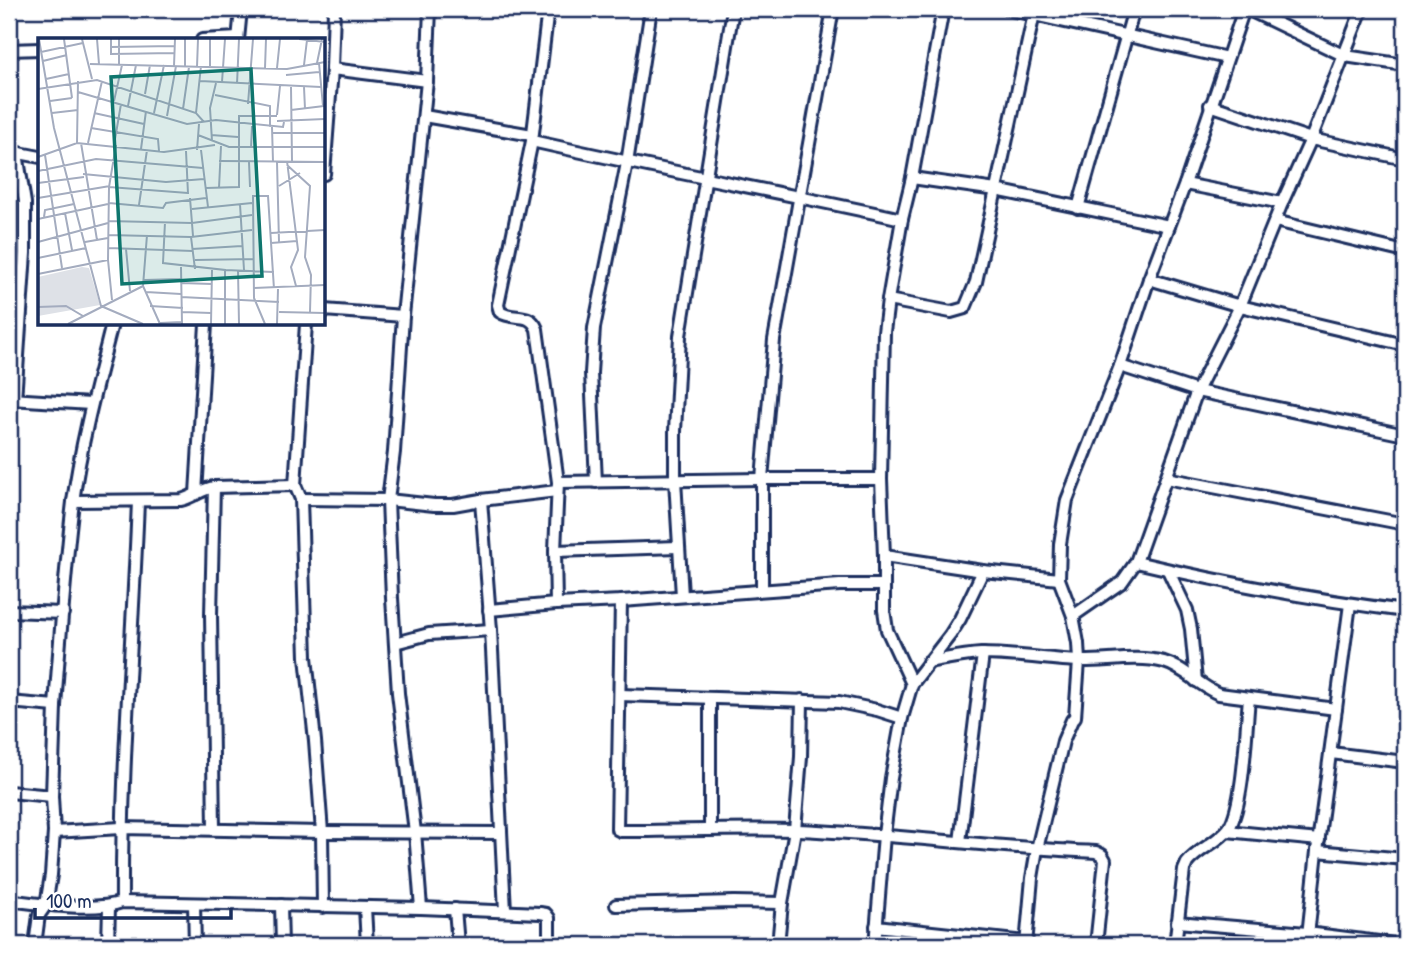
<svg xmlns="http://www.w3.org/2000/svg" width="1414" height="954" viewBox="0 0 1414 954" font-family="'Patrick Hand',sans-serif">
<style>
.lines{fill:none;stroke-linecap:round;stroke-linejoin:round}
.street-casing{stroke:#1b2f5e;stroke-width:16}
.street{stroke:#fff;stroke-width:10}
.inset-road{fill:none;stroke:#a4acbf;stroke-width:2}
.view{fill:#0f766e;fill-opacity:0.15;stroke:#0f766e;stroke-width:3.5}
.inset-edge{fill:none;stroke:#1b2f5e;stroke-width:3.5}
</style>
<rect width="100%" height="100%" fill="#fff"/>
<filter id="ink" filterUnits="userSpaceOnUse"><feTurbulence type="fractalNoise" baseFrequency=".0143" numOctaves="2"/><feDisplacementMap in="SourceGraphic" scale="14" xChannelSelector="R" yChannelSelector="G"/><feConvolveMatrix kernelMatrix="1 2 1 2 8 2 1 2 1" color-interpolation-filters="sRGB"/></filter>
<g filter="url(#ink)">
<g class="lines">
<g class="street-casing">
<g id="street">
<path d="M548 9 532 141 498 305 500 312C513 321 530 311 537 329L558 482 555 551 556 604"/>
<path d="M1007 9 1227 58"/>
<path d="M1247 9 1345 56 1405 65"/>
<path d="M202 40 238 38"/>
<path d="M238 40 241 9"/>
<path d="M9 50 40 49"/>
<path d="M332 69 427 81"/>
<path d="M1210 105 1311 139 1405 159"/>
<path d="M424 116 532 135"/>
<path d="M532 141C655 169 779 192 902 219"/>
<path d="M9 151 40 157"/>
<path d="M324 174 332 69 334 9"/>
<path d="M912 178 996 190 1169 226"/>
<path d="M1185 184 1282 203"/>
<path d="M1078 208 1134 9"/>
<path d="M1275 221 1405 252"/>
<path d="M1149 279 1240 306 1405 345"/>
<path d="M888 300 951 312 965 308 976 282 1035 9"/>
<path d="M324 310 403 316"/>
<path d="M306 324 295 485 301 499 306 657 315 741 322 832 323 907"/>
<path d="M1120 366 1197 391 1405 435"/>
<path d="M10 399 91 404"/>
<path d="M15 400 25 253V203L17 153"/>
<path d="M1166 478 1405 524"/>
<path d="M558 482 762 479H881"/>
<path d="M596 482 591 373 594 328 627 163 651 9"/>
<path d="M196 494 206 324"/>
<path d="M301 499 388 500 434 505H453L481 500 557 491"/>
<path d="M481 500 491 630 505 911"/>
<path d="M73 501 181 500C193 497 202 489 214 487L295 485"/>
<path d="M555 551 678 547"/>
<path d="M884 556 983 571 1059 579"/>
<path d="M1136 562C1225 583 1315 600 1405 611"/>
<path d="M1168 570 1187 610 1191 629 1196 681"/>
<path d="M762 590V479L774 340 833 9"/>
<path d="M682 596 675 480V431L680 336 733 9"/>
<path d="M621 601 617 829 621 831C680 831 739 828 797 830 897 834 996 848 1096 852L1102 855 1105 860 1096 945"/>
<path d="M489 610 556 604 621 601 840 585H883"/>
<path d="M9 611 63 613"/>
<path d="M1073 616 1122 582 1136 562 1197 391 1240 306 1282 203 1311 139 1362 9"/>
<path d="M395 643 429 634 491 630"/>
<path d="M928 662C946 659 963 655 981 654 1013 654 1046 659 1078 661 1106 662 1136 655 1164 662 1185 668 1199 686 1219 694L1336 709"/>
<path d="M912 684 887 630 884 610V556L881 479 884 332 888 300 902 219 912 178 943 9"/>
<path d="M620 695 839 702 877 710 902 718"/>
<path d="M9 702 55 706C60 638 65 570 73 502 81 442 97 383 112 324"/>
<path d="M1331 753 1405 762"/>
<path d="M9 792 52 796"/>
<path d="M214 829 211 615 214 487"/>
<path d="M710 830V698"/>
<path d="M1227 831 1319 840"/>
<path d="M54 832 121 828 322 832 501 833"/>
<path d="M960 842 983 654"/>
<path d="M1317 851 1405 859"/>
<path d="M9 900C38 904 95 912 122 902L421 908 540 913 546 914 549 918V945"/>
<path d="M122 902C121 768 133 634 138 501"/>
<path d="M194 904 195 945"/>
<path d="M281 905 282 945"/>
<path d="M616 905 734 902 782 903"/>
<path d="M365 907 367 945"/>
<path d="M421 908 415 832 398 693 392 598 388 500 394 452 403 316 427 81 430 9"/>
<path d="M455 909 458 945"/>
<path d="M1177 922 1307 933 1403 945"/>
<path d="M876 926 1026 942"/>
<path d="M35 945 39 915 46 905 51 875 54 832 52 796 55 706"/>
<path d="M108 945 109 907"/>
<path d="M778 945 782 903 795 830 801 757 802 700"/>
<path d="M875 945 884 835 891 778 902 718 912 684 950 635 960 619 983 571"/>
<path d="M1026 945 1032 878 1037 849 1063 741 1072 720 1075 717 1079 661 1078 643 1073 616 1059 579 1060 544 1067 500 1120 366 1149 279 1185 184 1244 9"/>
<path d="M1175 945 1184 870 1187 863C1198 849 1219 842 1229 828 1244 804 1246 728 1249 698"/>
<path d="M1307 945 1317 851 1350 604"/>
</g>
</g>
<use href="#street" class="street"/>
</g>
</g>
<g transform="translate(38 38)">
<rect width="287" height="287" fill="#fff"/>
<path d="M44 229 51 230 62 267 0 278V239Z" fill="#dee1e7"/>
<path class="inset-road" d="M1 1 16 90 63 268M26 1 34 60M44 1 54 41M59 1 61 26M73 1V16L136 15M81 1V27M261 1 287 4M73 9 136 8M3 14 45 5M5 23 29 17M279 25 284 1M281 25 285 68M52 26 249 31 287 24M266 27 269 2M136 28 137 1M147 28V1M172 28V1M159 29 160 1M227 30 228 1M239 30 242 1M248 37 281 34M8 41 31 36M162 43 283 49M184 44 187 1M199 46 201 1M253 49 254 123M266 49 267 71M0 51 59 42 158 75 166 84M40 54 149 86 178 82 245 89 246 84M107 56 112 27M177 57 232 68V89M12 63 34 60M76 63 84 27M210 66 215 1M90 68 98 27M145 71 151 29M253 72 286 68M14 75 40 72M56 75 106 86M116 75 126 27M158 75 163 28M239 77 242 48M129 78 138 28M239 83 287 81M234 89 235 124M53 90 120 101 121 113M234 95H287M160 97 191 109H287M173 97 200 99M174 103 172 70 178 45M39 105 40 43M43 105 59 202M50 105 64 43M76 107 83 66M213 110 214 88M103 111 108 73M159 112 161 86M163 112 170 169M148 113 150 156M7 117 24 230M0 119 39 105 126 114 177 107M181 123 287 124M249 123 260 212 253 229 258 248M211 124 212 149M239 124 241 204M249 127 272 148 267 219 273 237 272 274M0 133 58 121 165 130M45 136 128 144 166 141M0 145 46 139M241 148 262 135M71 149 150 155M168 150 201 149V78H239M181 150 183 108M0 160 72 148M152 160 155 198M71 165 125 170 128 165 168 160M202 166 206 232M101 167 109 112M154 171 214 165M27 175 34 212M6 179 7 172 36 166M0 181 70 166M70 183 154 185 214 177M127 184 125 225 187 232V286M233 195 287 192M70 197 153 199 214 192M109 197 105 248 122 286M153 199 157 231M0 204 70 185M47 204 70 200M233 205 259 203M70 210 155 213M88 211 92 253M154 211 204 208M0 220 48 210M70 222 71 149 78 107M157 222 215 221M143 229 144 286M187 232 236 234M200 232 201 286M0 236 70 222 74 262M106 242 143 241M143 245 174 246M216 250 287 247M108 254 143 256M143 259 241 264M63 268 105 286M112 268 145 270M0 269 28 268 45 278M144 274 173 275M241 274 287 275M122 285 144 284M30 286 105 248M173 286 174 232M227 286 216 260 215 158H230L236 251M239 286 240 251"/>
<path class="view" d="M213 31 224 238 84 246 73 39Z"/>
<rect width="287" height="287" class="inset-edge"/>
</g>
<rect width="1414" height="954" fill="none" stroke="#fff" stroke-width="35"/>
<rect x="18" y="18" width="1379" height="919" fill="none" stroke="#1b2f5e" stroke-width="2.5" filter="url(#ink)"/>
<path d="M35 908v10h196v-10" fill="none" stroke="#1b2f5e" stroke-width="3.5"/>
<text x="46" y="908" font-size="21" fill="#1b2f5e" stroke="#ffffff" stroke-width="5" paint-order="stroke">100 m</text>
</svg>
